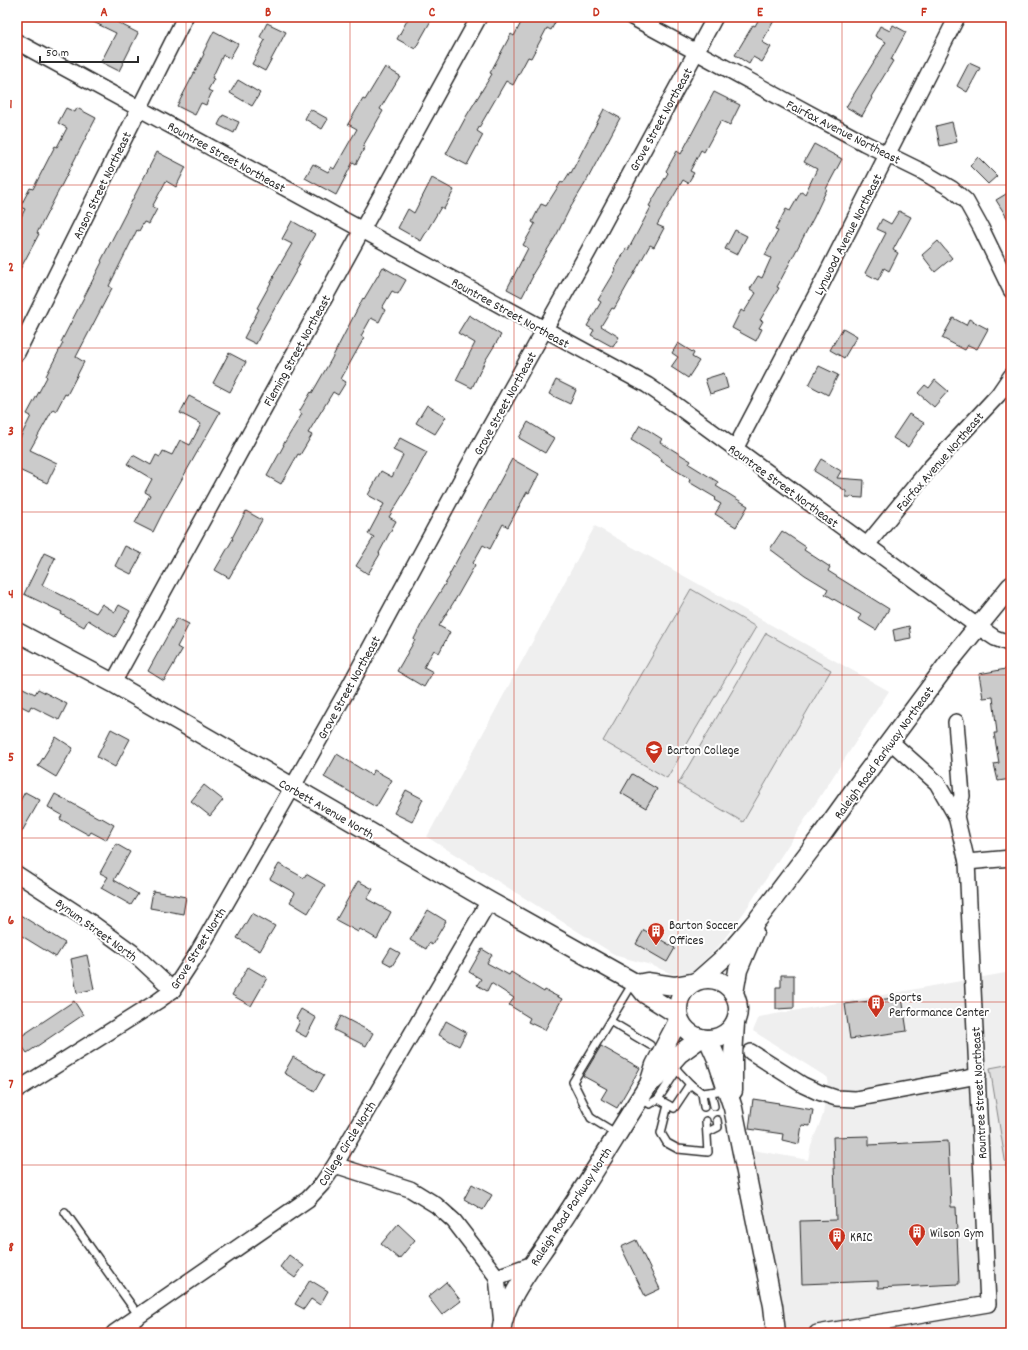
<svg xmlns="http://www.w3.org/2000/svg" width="1028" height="1350" viewBox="0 0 1028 1350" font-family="Dekko,sans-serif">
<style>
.built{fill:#efefef}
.green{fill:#e0e0e0;stroke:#868686}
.building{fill:#cbcbcb;stroke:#2b2b2b}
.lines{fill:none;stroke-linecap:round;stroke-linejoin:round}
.service-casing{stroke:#2b2b2b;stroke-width:10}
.minor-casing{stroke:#2b2b2b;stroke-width:18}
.tertiary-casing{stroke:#2b2b2b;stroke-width:21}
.service{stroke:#fff;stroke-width:7}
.minor{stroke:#fff;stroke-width:15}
.tertiary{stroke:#fff;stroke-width:18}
.grid{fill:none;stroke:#c8321e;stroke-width:1;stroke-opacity:0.55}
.labels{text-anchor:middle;stroke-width:4;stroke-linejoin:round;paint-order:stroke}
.street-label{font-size:13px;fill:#2b2b2b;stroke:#fff}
.poi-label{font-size:13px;fill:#2b2b2b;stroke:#fff;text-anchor:start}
.neatline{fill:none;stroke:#c8321e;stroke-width:1.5}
.grid-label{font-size:13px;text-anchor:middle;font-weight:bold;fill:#c8321e}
</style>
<rect width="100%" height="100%" fill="#fff"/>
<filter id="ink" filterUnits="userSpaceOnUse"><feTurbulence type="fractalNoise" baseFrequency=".025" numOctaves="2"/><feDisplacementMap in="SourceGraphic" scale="8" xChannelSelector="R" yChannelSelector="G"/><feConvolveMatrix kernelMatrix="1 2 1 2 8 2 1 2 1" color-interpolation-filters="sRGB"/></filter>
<g filter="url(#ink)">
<g class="built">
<path d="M595 526 889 691 745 911 719 946 692 972 672 974 651 965 617 956 427 837Z"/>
<path d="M1011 972V1333H782L753 1150 808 1160 811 1145 823 1115 828 1078 753 1031 759 1017Z"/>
</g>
<g class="green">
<path d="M691 589 756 627 667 778 603 741Z"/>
<path d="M766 633 831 670 743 822 678 784Z"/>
<path d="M1011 1064V1196L990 1068Z"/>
</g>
<g class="building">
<path d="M83 17H107L138 33 119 71 101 62 116 33Z"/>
<path d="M409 17H433L415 49 397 39Z"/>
<path d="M524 17H558L551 30 547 28 531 58 528 57 513 85 506 81 477 131 483 135 467 165 446 154 467 115 492 74 490 73 511 34 514 36Z"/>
<path d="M760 17H776L762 42 771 47 762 62 753 57 749 64 735 55 753 25 755 26Z"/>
<path d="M267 23 286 32 265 71 252 64 265 40 260 37Z"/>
<path d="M893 25 906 32 891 60 893 61 871 97 872 98 862 116 846 107 886 42 875 36 880 26 890 31Z"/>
<path d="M214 31 238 44 230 58 223 55 212 78 214 79 208 90 212 92 206 105 201 103 195 115 177 106 204 54 203 53Z"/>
<path d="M969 63 980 68 967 92 957 86Z"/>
<path d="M385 67 400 76 380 109 383 111 363 146 365 147 356 164 353 162 336 195 305 178 313 164 328 172 331 167 334 169 357 129 348 124 363 99 365 100Z"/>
<path d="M238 80 260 93 252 106 230 93Z"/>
<path d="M714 92 740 105 730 125 721 121 704 152 701 150 690 171 694 173 688 183 683 180 657 225 664 228 654 247 650 245 614 309 612 308 601 326 619 337 613 347 591 335 594 330 587 326 601 302 598 300 616 270 615 269 626 249 628 250 651 207 649 206 668 173 666 171 677 151 681 154Z"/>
<path d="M66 108 75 112 77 108 96 118 37 233 39 234 17 275V225L25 209 20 207 30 188 33 189 55 146 57 147 67 128 58 123Z"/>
<path d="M310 109 328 119 322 129 305 119Z"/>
<path d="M604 109 620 118 586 182 569 210 557 234 532 275 533 276 522 297 507 289 528 248 523 245 535 224 532 222 541 204 546 206 561 182 563 183 570 172 571 173Z"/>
<path d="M223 115 239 122 234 133 218 125Z"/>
<path d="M952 122 957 142 940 146 936 126Z"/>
<path d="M814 144 842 159 826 189H827L814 217 777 287 779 288 760 320 763 321 759 328 762 329 756 341 732 328 741 310 744 312 756 293 750 289 758 276 762 278 771 258 765 255 778 231 775 230 786 209 790 211 801 192 805 194 817 169 804 162Z"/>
<path d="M157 152 186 167 176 187 166 181 152 207 157 209 149 224 144 222 139 231 137 230 109 286 112 288 76 357 84 362 67 395 65 394 56 411 53 409 30 450 57 463 47 483 17 469V437L20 438 31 416 27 414 47 377 46 376 63 343 61 342 102 262 101 261Z"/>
<path d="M978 157 997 176 988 184 970 166Z"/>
<path d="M432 178 454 190 444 209 441 207 421 241 398 228 408 209 414 213Z"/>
<path d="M1011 191V224L996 200Z"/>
<path d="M899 211 911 217 893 250 898 253 889 271 884 268 878 280 865 273 886 233 877 229 882 219 891 224Z"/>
<path d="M292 221 315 234 298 264H300L264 327 256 344 244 338 259 309 257 308 274 277 273 276 292 244 282 239Z"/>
<path d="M735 230 747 236 737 255 725 249Z"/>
<path d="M938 241 952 258 935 272 922 255Z"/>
<path d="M383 267 406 280 398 294 392 291 382 308 385 310 379 322 371 318 361 336 364 338 341 379 346 382 338 395 333 392 308 433 312 435 300 455 298 454 281 484 267 476 284 445H283L302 414 299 412 311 392 312 393 331 360 363 298 364 299Z"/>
<path d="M469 315 501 335 485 361 472 388 456 380 475 343 458 333Z"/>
<path d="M953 318 966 325 969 319 988 329 977 349 968 345 965 350 942 338Z"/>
<path d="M843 328 857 336 844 358 830 350Z"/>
<path d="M678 343 694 353 692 357 699 361 688 378 671 367 678 357 672 353Z"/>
<path d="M229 353 246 362 230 392 213 383Z"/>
<path d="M819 366 838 375 828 395 809 385Z"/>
<path d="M724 373 728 388 710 394 705 379Z"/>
<path d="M556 380 576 390 570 404 549 394Z"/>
<path d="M935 380 948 391 934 407 918 393 925 385 929 388Z"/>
<path d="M189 396 220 412 162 514 153 532 135 523 150 495 145 492 152 479 127 464 133 455 151 465 156 455 160 457 163 451 172 455 180 440 190 445 201 424 180 413Z"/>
<path d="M427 405 446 417 435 434 416 423Z"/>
<path d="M909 414 924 423 908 447 893 438Z"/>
<path d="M528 422 554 438 545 453 519 438Z"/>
<path d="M640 425 662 439 660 442 691 461 689 464 718 482 716 486 748 506 736 527 715 514 721 504 714 500 716 498 689 482 690 479 661 461 662 459 631 440Z"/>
<path d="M400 438 427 452 413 478 389 517 396 521 379 553 380 554 368 574 356 566 374 537 368 534 384 504 368 495 381 471 392 477 403 455 393 450Z"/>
<path d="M512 459 539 474 529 493 527 492 508 527 503 524 490 549 483 545 473 563 475 565 458 595 439 626 450 632 439 653 434 650 424 667 433 672 424 687 397 671 415 640 414 639 427 613 450 576 449 575Z"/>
<path d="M821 459 841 471 837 478 864 480 863 498 846 497V491L814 471Z"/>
<path d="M246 511 262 520 229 578 215 570 233 539 232 538Z"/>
<path d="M782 531 806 547 804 550 830 567 828 571 889 609 876 630 858 619 861 615 825 594 828 589 805 575 770 549Z"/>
<path d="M125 546 142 554 131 574 115 566Z"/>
<path d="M44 553 55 558 42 585 96 613 102 604 115 612 119 605 130 611 115 637 88 620 84 627 61 614 62 612 24 594Z"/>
<path d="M177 618 189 624 177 647 182 650 164 681 148 671Z"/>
<path d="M909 626 911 638 895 641 893 630Z"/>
<path d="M1011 668V779L998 781 994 764 999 763 994 733H997L993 697 983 698 979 674Z"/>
<path d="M17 685 35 694 38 689 67 704 59 720 31 706 29 710 17 704Z"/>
<path d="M111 729 130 739 115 767 97 757Z"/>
<path d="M56 737 73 748 56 777 38 766Z"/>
<path d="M337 754 371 775 374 770 392 780 376 807 324 777Z"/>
<path d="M632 774 657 789 646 808 621 793Z"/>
<path d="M204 785 223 800 210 816 191 801Z"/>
<path d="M406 790 423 799 412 822 394 813Z"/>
<path d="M25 792 40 800 17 840V806Z"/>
<path d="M55 794 99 818 100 817 114 825 106 840 91 832 89 835 60 819 62 815 48 807Z"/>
<path d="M116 844 130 852 114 880 138 894 131 905 101 888 108 877 100 873Z"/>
<path d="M279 864 304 878 306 874 325 885 308 913 290 902 295 893 270 879Z"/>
<path d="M358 881 373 889 367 899 391 912 377 939 360 929 358 932 336 920Z"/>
<path d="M153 891 186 897 183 914 150 908Z"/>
<path d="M428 910 446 921 432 945 429 943 426 949 410 940Z"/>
<path d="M17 913 65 943 56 957 17 933Z"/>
<path d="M252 913 275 926 260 951 237 938Z"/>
<path d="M644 930 675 948 667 962 636 944Z"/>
<path d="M391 948 400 953 392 966 383 961Z"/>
<path d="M482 949 492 955 487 963 509 975 511 972 544 992 545 990 562 999 545 1030 528 1022 530 1018 509 1005 514 998 491 983 487 991 477 985 481 979 469 972Z"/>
<path d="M87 955 94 989 77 993 71 959Z"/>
<path d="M248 967 267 978 251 1006 232 995Z"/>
<path d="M781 975H794V1008L776 1009V987H781Z"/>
<path d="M902 997 907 1031 850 1039 845 1004Z"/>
<path d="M74 1001 83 1015 27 1053 17 1039Z"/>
<path d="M301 1009 316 1018 306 1037 295 1031 300 1021 296 1018Z"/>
<path d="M341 1016 373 1033 366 1046 334 1030Z"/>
<path d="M446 1021 466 1032 459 1046 439 1035Z"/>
<path d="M601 1046 640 1068 617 1108 601 1099 607 1089 583 1076Z"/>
<path d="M293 1057 324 1075 315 1091 284 1073Z"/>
<path d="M753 1099 779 1103 778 1104 813 1110 810 1126 802 1125 799 1144 782 1140 783 1134 749 1129Z"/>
<path d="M869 1136V1145L948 1141 951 1207H956L959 1284 878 1288V1281L802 1284 800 1221 836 1220 833 1137Z"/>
<path d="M472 1184 492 1195 483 1210 464 1199Z"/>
<path d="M398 1224 415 1240 399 1259 381 1244Z"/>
<path d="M636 1240 660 1289 645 1296 621 1247Z"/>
<path d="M289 1255 304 1266 295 1278 280 1267Z"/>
<path d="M310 1280 328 1291 320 1305 311 1299 304 1309 295 1304Z"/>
<path d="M446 1282 461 1301 442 1315 428 1297Z"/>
</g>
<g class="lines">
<g class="service-casing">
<g id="service">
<path d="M610 1021 650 1045"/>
<path d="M675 1068 690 1084 702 1093 726 1090"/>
<path d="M677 1070 658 1099 674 1108 690 1084"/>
<path d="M711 1092 714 1106"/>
<path d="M702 1093 704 1107"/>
<path d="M641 1098 650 1104 658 1099"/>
<path d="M668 1105 661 1133 667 1143 678 1149 708 1152 706 1121"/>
<path d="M708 1132 718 1127 717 1120"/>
<path d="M617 1134 591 1118 573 1082 633 983"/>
<path d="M65 1212 139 1316"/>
</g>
</g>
<g class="minor-casing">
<g id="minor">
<path d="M632 17 864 143 923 172 952 189 966 201 981 228 1011 290"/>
<path d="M17 42 647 385 676 405 977 626 995 638 1011 644"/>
<path d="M17 353 185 17"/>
<path d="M735 449 817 293 957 17"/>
<path d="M866 546 929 469 998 395 1011 376"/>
<path d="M113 683 479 17"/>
<path d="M956 816 962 796 956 722"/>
<path d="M967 862 1011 858"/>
<path d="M17 874 92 923 132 952 173 990"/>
<path d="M751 1052 803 1085 818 1092 836 1098 855 1099 978 1076"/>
<path d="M17 1090 158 1001 173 990 198 952 292 788 349 687 482 441 588 252 715 17"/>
<path d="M335 1165 410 1189 436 1205 454 1221 497 1277 502 1324"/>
<path d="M497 1277 533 1264"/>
<path d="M114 1333 308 1199 322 1184 335 1165 489 901"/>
<path d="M817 1333 988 1304 967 862 956 816 937 783 890 741"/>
</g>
</g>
<g class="tertiary-casing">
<g id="tertiary">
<path d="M17 632 113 683 489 901 637 984 645 994 678 1015"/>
<circle cx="708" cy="1009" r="30"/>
<path d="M700 979 727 955 758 919 821 836 862 779 949 662 1011 586"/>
<path d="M637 984 647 982 674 986 691 983"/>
<path d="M734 993 738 970 754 932"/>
<path d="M708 1039 716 1057 733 1108 773 1306 776 1333"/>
<path d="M653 1081 663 1072 679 1054 701 1038"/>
<path d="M733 1091V1056L735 1023"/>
<path d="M501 1333C504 1299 535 1263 553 1235 586 1186 617 1134 649 1084L655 1065 679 1019"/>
</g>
</g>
<use href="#service" class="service"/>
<use href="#minor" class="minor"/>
<use href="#tertiary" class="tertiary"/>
</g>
</g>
<path class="grid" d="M186 17V1333M350 17V1333M514 17V1333M678 17V1333M842 17V1333M17 185H1011M17 348H1011M17 512H1011M17 675H1011M17 838H1011M17 1002H1011M17 1165H1011"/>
<defs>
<g id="university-pin" transform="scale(0.9)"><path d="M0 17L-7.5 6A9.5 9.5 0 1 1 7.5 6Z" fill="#c8321e" stroke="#fff"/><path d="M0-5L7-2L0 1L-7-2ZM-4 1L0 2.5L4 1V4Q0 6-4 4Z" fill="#fff"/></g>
<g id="building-pin" transform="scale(0.9)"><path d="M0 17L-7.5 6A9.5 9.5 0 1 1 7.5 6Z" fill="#c8321e" stroke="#fff"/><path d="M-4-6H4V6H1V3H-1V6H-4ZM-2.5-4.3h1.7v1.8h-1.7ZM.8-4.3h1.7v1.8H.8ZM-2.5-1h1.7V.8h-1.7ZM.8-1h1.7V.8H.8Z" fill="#fff"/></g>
</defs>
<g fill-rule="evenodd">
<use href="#university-pin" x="654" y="749"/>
<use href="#building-pin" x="656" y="931"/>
<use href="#building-pin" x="876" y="1003"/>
<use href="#building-pin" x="917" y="1232"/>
<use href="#building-pin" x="837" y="1236"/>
</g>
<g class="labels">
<g class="street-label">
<text transform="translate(660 119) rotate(-61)" y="5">Grove Street Northeast</text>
<text transform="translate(844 131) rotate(27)" y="5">Fairfax Avenue Northeast</text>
<text transform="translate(227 156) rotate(29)" y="5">Rountree Street Northeast</text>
<text transform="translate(101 185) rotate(-64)" y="5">Anson Street Northeast</text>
<text transform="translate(847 234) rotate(-63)" y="5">Lynwood Avenue Northeast</text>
<text transform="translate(511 312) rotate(29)" y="5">Rountree Street Northeast</text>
<text transform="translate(296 350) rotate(-61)" y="5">Fleming Street Northeast</text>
<text transform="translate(504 403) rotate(-61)" y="5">Grove Street Northeast</text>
<text transform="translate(939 461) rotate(-49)" y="5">Fairfax Avenue Northeast</text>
<text transform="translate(784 485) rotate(36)" y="5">Rountree Street Northeast</text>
<text transform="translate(348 687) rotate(-61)" y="5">Grove Street Northeast</text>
<text transform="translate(883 752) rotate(-54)" y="5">Raleigh Road Parkway Northeast</text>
<text transform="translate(327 808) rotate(30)" y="5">Corbett Avenue North</text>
<text transform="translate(97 929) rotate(36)" y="5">Bynum Street North</text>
<text transform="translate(197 948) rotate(-58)" y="5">Grove Street North</text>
<text transform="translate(978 1093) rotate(-93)" y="5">Rountree Street Northeast</text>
<text transform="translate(346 1143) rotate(-58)" y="5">College Circle North</text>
<text transform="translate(570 1206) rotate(-57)" y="5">Raleigh Road Parkway North</text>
</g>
<g class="poi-label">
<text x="667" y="754">Barton College</text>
<text x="669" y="929">Barton Soccer<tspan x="669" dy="15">Offices</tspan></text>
<text x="889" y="1001">Sports<tspan x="889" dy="15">Performance Center</tspan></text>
<text x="930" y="1237">Wilson Gym</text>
<text x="850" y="1241">KRIC</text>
</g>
</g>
<rect width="1028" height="1350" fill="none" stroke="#fff" stroke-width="44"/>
<path d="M40 56v6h98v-6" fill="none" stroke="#2b2b2b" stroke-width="2"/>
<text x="46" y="56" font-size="12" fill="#2b2b2b" stroke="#ffffff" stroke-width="3" paint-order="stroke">50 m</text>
<rect x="22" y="22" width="984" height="1306" class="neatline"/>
<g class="grid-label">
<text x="104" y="16">A</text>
<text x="268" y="16">B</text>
<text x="432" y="16">C</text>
<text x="596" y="16">D</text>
<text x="760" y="16">E</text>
<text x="924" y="16">F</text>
<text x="11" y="108">1</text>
<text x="11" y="271">2</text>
<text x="11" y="435">3</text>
<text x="11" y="598">4</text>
<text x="11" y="761">5</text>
<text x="11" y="924">6</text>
<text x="11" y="1088">7</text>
<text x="11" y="1251">8</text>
</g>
</svg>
